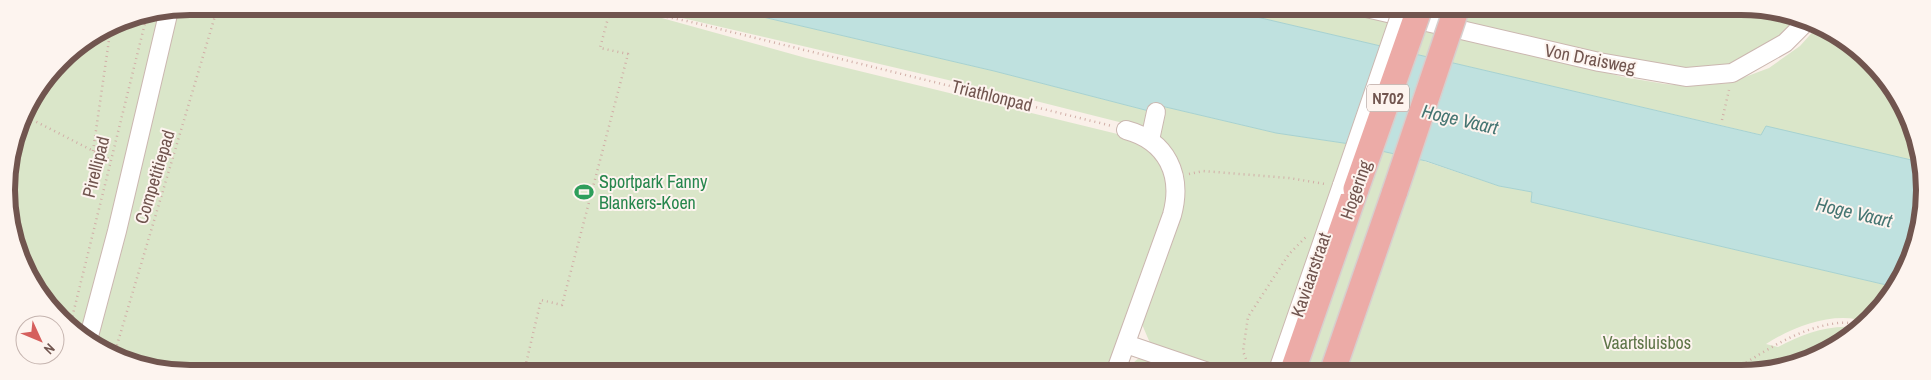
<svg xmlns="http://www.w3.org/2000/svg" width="1931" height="380" viewBox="0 0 1931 380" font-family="'Archivo Narrow',sans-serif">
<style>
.green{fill:#dae6c9}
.water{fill:#bfe1df;stroke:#a7d2d0}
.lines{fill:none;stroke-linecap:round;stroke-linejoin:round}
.minor-casing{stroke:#cbb7b0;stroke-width:20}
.highway-casing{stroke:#d7cfce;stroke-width:28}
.path{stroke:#d1aea7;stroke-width:2.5;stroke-dasharray:1 4;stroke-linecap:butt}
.minor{stroke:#fff;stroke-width:18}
.highway{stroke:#ecaba7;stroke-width:25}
.minor-bridge-casing{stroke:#cbb7b0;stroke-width:20;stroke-linecap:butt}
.highway-bridge-casing{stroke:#d7cfce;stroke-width:28;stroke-linecap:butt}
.minor-bridge{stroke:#fff;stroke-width:18}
.highway-bridge{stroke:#ecaba7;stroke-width:25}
.labels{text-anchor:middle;stroke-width:4;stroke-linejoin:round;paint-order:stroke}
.shield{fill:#fdf4ef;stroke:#9b857f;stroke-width:1}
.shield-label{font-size:16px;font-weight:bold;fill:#71554f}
.street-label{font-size:18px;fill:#71554f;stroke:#fdf4ef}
.leisure-label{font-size:18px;fill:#27864d;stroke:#fdf4ef;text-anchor:start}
.park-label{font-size:18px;fill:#5f7649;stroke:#fdf4ef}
.water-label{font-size:19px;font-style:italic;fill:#457572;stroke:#fdf4ef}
.rim{fill:none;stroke:#71554f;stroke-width:6}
</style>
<rect width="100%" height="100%" fill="#faf0e9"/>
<g class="green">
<path d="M190 6 622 7 806 58 1138 139 1159 157 1170 195 1111 373 166 372 98 349 52 311 16 249 7 178 20 119 60 60 120 20Z"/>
<path d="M635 7H720L994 71 1149 111 1157 105 1276 133 1350 144 1272 373H1228L1166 350 1150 343 1141 322 1181 177 1131 125 1008 94Z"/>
<path d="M1214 7H1345L1503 45 1623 77 1665 84 1691 86 1729 83 1769 68 1800 46 1818 26 1833 31 1887 78 1918 142 1920 162 1766 127 1762 135Z"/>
<path d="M1468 7 1765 8 1807 22 1740 65 1678 72 1461 27Z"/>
<path d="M1380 150 1399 155 1323 373H1303Z"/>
<path d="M1418 159 1499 186 1532 192 1531 202 1895 287 1870 321C1861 320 1852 318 1843 318 1816 318 1788 330 1766 344L1778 347C1803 334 1831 323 1860 328L1822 355 1753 373H1343Z"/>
<path d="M1139 358H1153L1192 373H1125L1128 367Z"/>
</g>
<path class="water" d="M720 7H1214L1761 135 1766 126 1920 162 1923 214 1906 272 1895 287 1531 202 1532 192 1499 186 1426 161 1350 144 1276 133 1157 105 1149 111 994 71Z"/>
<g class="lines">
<g class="minor-casing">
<g id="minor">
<path d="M1362 7 1599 62 1686 77 1732 73 1785 43 1806 22"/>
<path d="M1150 140 1156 112"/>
<path d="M88 340 117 231 169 10"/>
<path d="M1126 344 1211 373"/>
<path d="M1115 373 1172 215C1183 175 1167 141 1126 130"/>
<path d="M1277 373 1342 185"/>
</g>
</g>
<g class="highway-casing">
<g id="highway">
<path d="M1292 373 1356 189"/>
<path d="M1332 373 1395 191"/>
</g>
</g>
<g class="path">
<path d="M618 7 687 21 1112 126"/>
<path d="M23 115 111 160"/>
<path d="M1722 120 1729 90"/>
<path d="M93 151 111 26"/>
<path d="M1189 174 1203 171 1289 178 1325 184"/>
<path d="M70 326 147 15"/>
<path d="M114 355 218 6"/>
<path d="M524 372 541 300 562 305 628 54 600 48 611 7"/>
<path d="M1251 373 1243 351 1248 317 1289 254 1308 235"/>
<path d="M1729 373C1764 352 1797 328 1838 323 1847 322 1856 324 1865 324"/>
</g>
<use href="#minor" class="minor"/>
<use href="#highway" class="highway"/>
<g class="minor-bridge-casing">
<path id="minor-bridge" d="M1342 185 1403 7"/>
</g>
<g class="highway-bridge-casing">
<g id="highway-bridge">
<path d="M1356 189 1420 7"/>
<path d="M1395 191 1457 7"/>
</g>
</g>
<use href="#minor-bridge" class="minor-bridge"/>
<use href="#highway-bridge" class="highway-bridge"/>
</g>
<defs>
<g id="stadium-bare" transform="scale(1.5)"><path d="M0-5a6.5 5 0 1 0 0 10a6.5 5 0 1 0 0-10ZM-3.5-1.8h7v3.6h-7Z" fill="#2e9e5b" stroke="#fdf4ef" stroke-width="2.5" paint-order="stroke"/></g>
</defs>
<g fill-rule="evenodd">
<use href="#stadium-bare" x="584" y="192"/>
</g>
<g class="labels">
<rect class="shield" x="1367" y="84.5" width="42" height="27" rx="4"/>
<g class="shield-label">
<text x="1388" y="104">N702</text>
</g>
<g class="street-label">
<text transform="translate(1590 59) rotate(11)" y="6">Von Draisweg</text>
<text transform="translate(992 96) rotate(14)" y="6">Triathlonpad</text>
<text transform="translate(96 167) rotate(-76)" y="6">Pirellipad</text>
<text transform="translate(155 177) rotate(-73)" y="6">Competitiepad</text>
<text transform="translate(1356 190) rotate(-71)" y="6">Hogering</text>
<text transform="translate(1311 275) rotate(-71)" y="6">Kaviaarstraat</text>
</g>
<g class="leisure-label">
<text x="599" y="188">Sportpark Fanny<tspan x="599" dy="21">Blankers-Koen</tspan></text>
</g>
<g class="park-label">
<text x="1647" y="349">Vaartsluisbos</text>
</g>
<g class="water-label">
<text transform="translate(1460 119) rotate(13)" y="7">Hoge Vaart</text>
<text transform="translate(1854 212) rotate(13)" y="7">Hoge Vaart</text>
</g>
</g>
<path d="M0 0H1931V380H0ZM190 15H1741A175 175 0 0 1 1916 190V190A175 175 0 0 1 1741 365H190A175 175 0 0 1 15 190V190A175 175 0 0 1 190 15Z" fill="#fdf4ef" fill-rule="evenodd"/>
<path class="rim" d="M190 15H1741A175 175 0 0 1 1916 190V190A175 175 0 0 1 1741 365H190A175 175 0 0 1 15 190V190A175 175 0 0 1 190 15Z"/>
<g transform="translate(40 340) rotate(134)"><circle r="24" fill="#fdf4ef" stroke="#c5b4af"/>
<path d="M0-4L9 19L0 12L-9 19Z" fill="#d55f5d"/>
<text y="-8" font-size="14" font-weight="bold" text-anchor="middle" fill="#71554f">N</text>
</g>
</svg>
